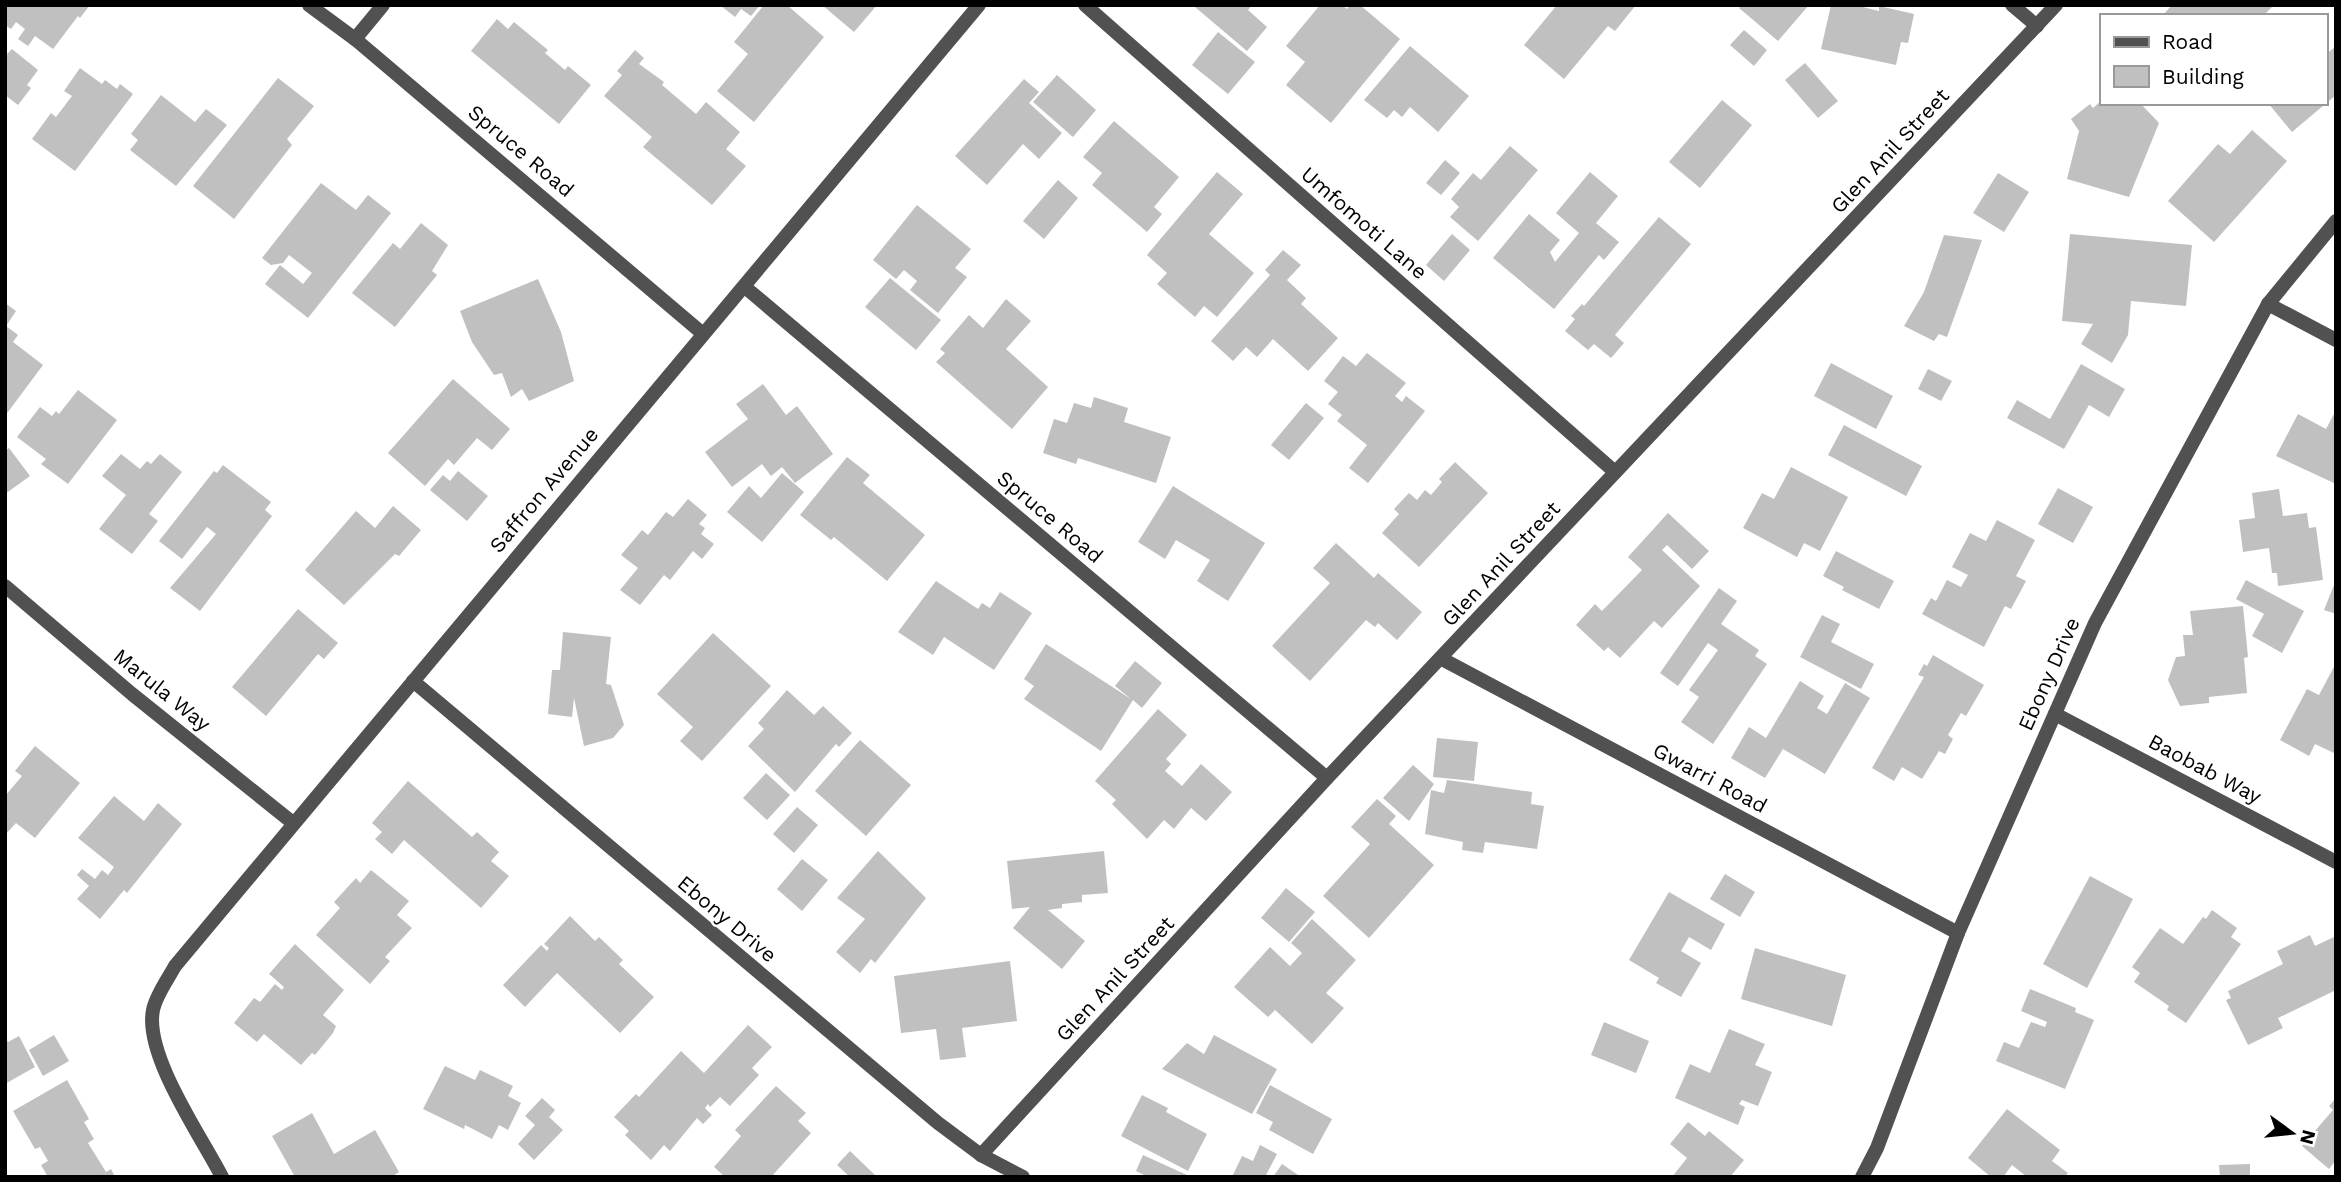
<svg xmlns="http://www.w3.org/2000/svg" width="2341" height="1182" viewBox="0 0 2341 1182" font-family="'Work Sans',sans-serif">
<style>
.building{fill:#c0c0c0}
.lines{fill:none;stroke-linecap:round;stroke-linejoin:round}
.street{stroke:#515151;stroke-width:14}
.labels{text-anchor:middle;stroke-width:5;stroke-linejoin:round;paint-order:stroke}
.street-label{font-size:21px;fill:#000;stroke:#fff}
</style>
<rect width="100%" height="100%" fill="#fff"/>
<g class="building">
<path d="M5 5H90L80 18 78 16 53 49 35 36 28 46 18 39 25 29 16 22 11 29 5 25Z"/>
<path d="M720 5H760L751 16 741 9 735 17Z"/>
<path d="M764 5H787L824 37 754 122 717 91 748 54 734 42Z"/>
<path d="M822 5H877L854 32Z"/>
<path d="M1197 5H1252L1248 10 1267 27 1247 51 1195 7Z"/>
<path d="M1320 5H1342L1347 9 1350 5H1360L1400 39 1331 123 1286 85 1305 62 1286 46Z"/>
<path d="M1557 5H1636L1615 31 1608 26 1564 79 1524 45Z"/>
<path d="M1742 5H1809L1778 41 1739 8Z"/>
<path d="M1831 5H1855L1879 11V6L1914 14 1908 43 1901 42 1896 65 1821 49Z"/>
<path d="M2172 5H2274L2263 16H2162Z"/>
<path d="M497 19 508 29 514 22 548 50 545 53 565 70 568 66 591 85 559 124 471 51Z"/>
<path d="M1744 30 1767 50 1754 66 1730 45Z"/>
<path d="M1218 32 1255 62 1228 94 1192 65Z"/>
<path d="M1410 46 1469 96 1438 132 1410 107 1402 117 1394 110 1387 118 1364 100Z"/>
<path d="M2336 46V95L2292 132 2268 103H2325V55Z"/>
<path d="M12 49 38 70 27 85 31 88 18 105 5 95V56Z"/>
<path d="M635 50 644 58 639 64 664 82 662 85 696 114 706 102 740 132 726 149 746 166 712 205 643 147 652 137 604 96 622 75 617 71Z"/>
<path d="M1805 63 1838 101 1818 118 1785 80Z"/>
<path d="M80 68 102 84 105 80 117 89 120 84 133 94 75 171 32 139 51 113 56 117 72 96 64 91Z"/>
<path d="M1057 75 1096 110 1073 137 1033 102Z"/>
<path d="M278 78 314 106 287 139 292 145 234 219 193 186Z"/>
<path d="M1024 79 1039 92 1029 103 1062 133 1039 159 1023 144 987 185 955 156Z"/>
<path d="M161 95 195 122 206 109 227 125 176 186 130 150 138 140 131 134Z"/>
<path d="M1722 100 1752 125 1700 188 1669 162Z"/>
<path d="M2101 101V103H2140L2159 123 2129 197 2067 179 2079 131 2071 119 2090 104 2093 108Z"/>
<path d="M1114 121 1179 177 1154 207 1162 214 1147 232 1092 185 1102 173 1083 157Z"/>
<path d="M2252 130 2287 161 2214 242 2168 201 2218 144 2230 154Z"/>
<path d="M1510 146 1538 170 1478 241 1450 217 1459 207 1451 199 1473 173 1481 180Z"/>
<path d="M1445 160 1460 173 1441 195 1426 183Z"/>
<path d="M1217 172 1243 194 1209 234 1254 273 1217 317 1204 306 1195 317 1157 284 1167 273 1147 255Z"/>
<path d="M1590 172 1618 196 1596 223 1619 242 1604 260 1599 255 1554 309 1493 258 1529 214 1560 240 1550 252 1555 262 1579 233 1556 213Z"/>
<path d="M1998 173 2029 192 2004 232 1973 213Z"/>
<path d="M1058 180 1078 198 1044 239 1023 221Z"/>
<path d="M321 183 356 210 368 195 391 213 308 318 265 284 280 265 303 284 312 273 289 255 283 263 271 265 262 258Z"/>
<path d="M917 205 971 249 955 268 967 277 938 313 910 290 917 281 904 270 896 279 873 260Z"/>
<path d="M1659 217 1691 244 1615 335 1624 343 1611 358 1594 344 1588 350 1565 331 1575 319 1571 316 1582 304 1584 306Z"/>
<path d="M421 223 448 245 432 271 437 275 395 327 352 293 393 243 400 249Z"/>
<path d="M1452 234 1470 250 1444 281 1426 265Z"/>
<path d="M2070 234 2192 245 2186 306 2131 301 2128 335 2112 363 2081 344 2093 324 2062 321Z"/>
<path d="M1944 235 1982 240 1947 337 1939 334 1934 341 1904 326 1924 292Z"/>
<path d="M1283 250 1301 265 1287 280 1306 298 1301 304 1338 338 1308 371 1273 339 1257 357 1246 347 1233 361 1211 341 1270 275 1265 270Z"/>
<path d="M890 278 941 320 916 350 865 307Z"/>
<path d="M538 279 561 332 574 381 529 401 522 389 511 397 502 373 494 375 472 342 460 311Z"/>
<path d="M1006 299 1031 321 1006 349 1048 387 1012 429 936 362 945 353 940 349 969 315 983 328Z"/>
<path d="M5 303 16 311 6 326 18 335 13 342 43 365 5 416Z"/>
<path d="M1367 353 1406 383 1395 396 1402 402 1406 396 1425 411 1368 483 1349 468 1367 445 1337 421 1342 415 1328 404 1338 392 1324 381 1343 356 1356 366Z"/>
<path d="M1831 363 1893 396 1876 429 1814 396Z"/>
<path d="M2081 364 2125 389 2109 417 2089 405 2064 449 2007 418 2017 400 2050 419Z"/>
<path d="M1928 369 1952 381 1941 401 1918 389Z"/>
<path d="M453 379 510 429 492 450 477 438 454 465 448 459 425 486 388 453Z"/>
<path d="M763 384 786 415 797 406 833 454 795 483 782 467 771 476 762 464 732 487 705 452 748 419 736 404Z"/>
<path d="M78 390 117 420 68 484 41 464 46 459 17 437 40 407 52 416 56 411 59 414Z"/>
<path d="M1094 397 1128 408 1124 422 1171 437 1156 483 1078 458 1076 464 1043 453 1054 419 1067 423 1074 403 1091 408Z"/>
<path d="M1306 403 1324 418 1289 460 1271 445Z"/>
<path d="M2336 410V484L2276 456 2298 414 2326 429Z"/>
<path d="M1844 425 1922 466 1906 496 1828 455Z"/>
<path d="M9 448 30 476 5 494V451Z"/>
<path d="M121 454 140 469 147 461 151 464 160 454 182 472 149 514 158 521 132 554 99 529 126 495 102 476Z"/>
<path d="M847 457 870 475 863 483 925 535 887 581 834 537 831 540 800 515Z"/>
<path d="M1455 462 1488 493 1419 567 1382 533 1399 514 1394 509 1409 493 1417 500 1425 490 1431 495 1442 482 1439 479Z"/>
<path d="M223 465 271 502 265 510 272 516 200 611 170 588 216 534 207 527 182 559 159 541 214 471 217 473Z"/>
<path d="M1791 467 1848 497 1820 551 1804 543 1797 557 1743 528 1762 493 1774 499Z"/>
<path d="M458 471 488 496 467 521 430 490 443 475 450 481Z"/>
<path d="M782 473 804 492 762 542 727 512 749 486 761 498Z"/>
<path d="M1173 486 1265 543 1228 601 1197 581 1210 560 1176 540 1165 559 1138 542Z"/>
<path d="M2058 488 2093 507 2073 543 2038 524Z"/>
<path d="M2279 489 2283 516 2307 513 2309 528 2316 527 2323 580 2278 586 2277 573H2272L2269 548 2243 552 2239 520 2255 518 2252 493Z"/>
<path d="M688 499 707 515 699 524 705 528 701 534 714 544 702 559 693 551 670 580 664 575 640 605 620 590 638 568 621 555 642 530 648 535 666 512 673 517Z"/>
<path d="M393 506 421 530 399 556 395 554 344 605 305 570 356 511 375 528Z"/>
<path d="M1668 513 1709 551 1692 569 1667 545 1662 550 1700 586 1662 628 1654 621 1620 658 1608 647 1604 651 1576 625 1595 604 1602 611 1642 570 1628 557Z"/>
<path d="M1997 520 2035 540 2016 576 2026 581 2011 609 2005 606 1984 647 1922 614 1931 598 1936 601 1947 580 1961 587 1968 575 1952 567 1970 533 1986 541Z"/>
<path d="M1336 543 1374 578 1378 573 1422 612 1397 640 1378 623 1375 627 1366 620 1310 681 1272 646 1330 583 1313 568Z"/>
<path d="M1836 551 1894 581 1879 609 1842 590 1844 587 1823 576Z"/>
<path d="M2246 580 2304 611 2282 653 2252 636 2264 614 2236 599Z"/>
<path d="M2336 580V614L2324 610Z"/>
<path d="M936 581 978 609 982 603 990 608 1000 592 1032 613 994 670 944 637 933 655 898 632Z"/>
<path d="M1719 588 1737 601 1721 624 1759 650 1755 656 1767 664 1713 744 1681 722 1699 697 1689 690 1718 650 1708 643 1678 686 1660 673Z"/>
<path d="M2243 606 2248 657 2244 658 2247 693 2209 697V703L2180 706 2168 680 2176 657 2185 656 2183 635H2193L2190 611Z"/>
<path d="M298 609 338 643 324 659 318 654 266 716 232 687Z"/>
<path d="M1822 615 1840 624 1831 642 1874 664 1861 689 1800 657Z"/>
<path d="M563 632 611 637 606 684 611 685 624 725 613 738 584 746 574 698 572 717 548 714 552 670H560Z"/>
<path d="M713 633 771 686 702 761 680 741 693 727 657 694Z"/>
<path d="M1046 644 1131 699 1115 686 1135 661 1162 683 1142 708 1133 700 1101 751 1024 699 1034 686 1024 679Z"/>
<path d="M1933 655 1984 685 1966 716 1961 713 1948 735 1953 739 1945 754 1939 751 1922 779 1902 767 1894 781 1872 768 1924 677 1918 675 1924 664 1927 666Z"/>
<path d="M2336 663V754L2315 744 2309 756 2280 740 2307 689 2319 695Z"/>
<path d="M1800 681 1824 696 1817 708 1827 714 1845 683 1870 698 1825 774 1783 749 1765 778 1731 758 1749 727 1766 738Z"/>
<path d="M787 690 814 715 823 706 852 733 839 747 836 744 795 792 748 746 764 729 758 723Z"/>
<path d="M1158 709 1187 735 1166 759 1171 764 1165 771 1182 786 1201 764 1232 792 1206 821 1191 808 1174 829 1164 820 1147 839 1112 804 1116 800 1095 781Z"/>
<path d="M1437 738 1478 742 1474 781 1433 777Z"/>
<path d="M860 740 911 785 866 836 815 791Z"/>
<path d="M35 746 80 783 35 838 16 823 5 835V796L22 776 15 771Z"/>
<path d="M1413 765 1434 784 1409 821 1383 798Z"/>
<path d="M766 773 790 795 767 820 743 798Z"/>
<path d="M1447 780 1532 792 1531 804 1544 806 1537 849 1485 842 1483 853 1462 850 1463 842 1425 834 1431 790 1444 793Z"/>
<path d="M408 781 472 837 477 832 499 852 491 861 509 876 481 908 404 840 392 854 375 839 382 832 372 823Z"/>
<path d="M114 796 144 821 158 803 182 824 127 893 124 890 100 919 77 899 89 886 77 875 82 869 95 879 102 870 108 875 114 867 78 838Z"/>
<path d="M1377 799 1396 816 1389 824 1434 865 1369 938 1323 896 1370 844 1351 827Z"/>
<path d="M797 807 818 825 794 853 773 834Z"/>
<path d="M878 851 926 898 875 963 871 959 860 973 836 952 865 919 837 898Z"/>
<path d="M1104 851 1108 893 1082 895V902L1062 904V908L1048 910 1085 941 1062 969 1013 928 1030 907 1012 909 1007 861Z"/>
<path d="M802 859 828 880 802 911 777 889Z"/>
<path d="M371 870 409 901 397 915 412 928 385 957 390 961 370 984 316 935 340 908 334 902 356 878 360 883Z"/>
<path d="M1725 874 1755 892 1740 917 1710 899Z"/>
<path d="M2090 876 2133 899 2087 988 2043 964Z"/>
<path d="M1286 888 1315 912 1289 942 1261 918Z"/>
<path d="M1669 892 1725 924 1711 950 1689 937 1681 951 1701 963 1681 997 1656 983 1659 978 1629 960Z"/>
<path d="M2212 910 2237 928 2231 937 2241 944 2186 1023 2167 1010 2169 1006 2134 982 2140 973 2132 967 2160 928 2183 944 2203 917 2206 919Z"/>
<path d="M570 916 595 941 599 937 623 960 619 964 654 997 620 1033 557 973 525 1007 503 985 541 945 547 951 549 948 544 944Z"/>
<path d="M1312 919 1356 960 1326 993 1344 1008 1312 1044 1275 1010 1268 1017 1234 987 1270 947 1290 966 1302 953 1291 943Z"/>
<path d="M2310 935 2315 946 2336 936V990L2278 1018 2283 1028 2248 1045 2226 1000 2231 998 2228 991 2283 964 2277 951Z"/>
<path d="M295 944 344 990 323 1015 336 1026 333 1033 315 1055 312 1053 301 1065 264 1034 257 1042 234 1023 254 998 260 1002 275 984 282 990 284 987 269 974Z"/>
<path d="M1755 948 1846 975 1832 1026 1741 999Z"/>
<path d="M1010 961 1017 1021 962 1028 966 1057 940 1060 936 1029 901 1033 894 976Z"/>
<path d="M2030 989 2076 1008 2075 1012 2094 1020 2065 1089 1996 1061 2004 1042 2019 1048 2031 1022 2045 1027 2047 1022 2021 1011Z"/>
<path d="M1604 1022 1649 1041 1636 1073 1591 1055Z"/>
<path d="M748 1025 772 1047 752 1068 759 1075 730 1106 720 1097 710 1107 708 1104 705 1108 712 1115 703 1124 697 1118 670 1151 664 1145 651 1160 625 1135 629 1131 614 1117 636 1094 639 1097 681 1051 704 1073Z"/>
<path d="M1729 1029 1765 1044 1755 1065 1772 1072 1758 1106 1742 1100 1739 1104 1745 1107 1738 1125 1675 1098 1690 1064 1710 1073Z"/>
<path d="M54 1035 69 1061 43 1076 29 1050Z"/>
<path d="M1214 1035 1277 1069 1252 1114 1162 1069 1187 1043 1204 1054Z"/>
<path d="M19 1036 35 1067 5 1084V1037L8 1042Z"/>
<path d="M445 1066 475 1080 480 1070 513 1086 508 1096 521 1103 508 1130 499 1125 492 1139 465 1125 464 1129 423 1109Z"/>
<path d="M67 1080 89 1119 84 1122 94 1139 88 1143 106 1172 111 1169 115 1177H48L41 1165 48 1161 40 1147 35 1149 13 1111Z"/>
<path d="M1270 1085 1332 1119 1313 1154 1269 1130 1273 1122 1256 1113Z"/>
<path d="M776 1086 806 1113 798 1121 811 1133 771 1177H725L714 1167 741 1136 735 1130Z"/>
<path d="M1142 1095 1168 1108 1166 1112 1207 1134 1188 1171 1121 1136Z"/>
<path d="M542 1098 555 1110 549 1117 563 1130 534 1160 518 1144 535 1125 525 1116Z"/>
<path d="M2336 1098V1160L2329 1169 2302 1146 2333 1110 2329 1106Z"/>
<path d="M2007 1109 2060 1150 2052 1161 2068 1173 2065 1177H2027L2012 1165 2003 1177H1991L1968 1158Z"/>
<path d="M312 1113 334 1154 375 1130 399 1172 391 1177H295L272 1136Z"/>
<path d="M1688 1122 1705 1136 1709 1131 1744 1160 1730 1177H1672L1687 1158 1670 1144Z"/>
<path d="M1260 1145 1277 1154 1265 1177H1232L1242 1156 1253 1161Z"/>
<path d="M850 1151 877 1177H850L837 1165Z"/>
<path d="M1143 1155 1187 1175V1177H1148L1136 1171Z"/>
<path d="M1282 1164 1301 1177H1273Z"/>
<path d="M2250 1164V1177H2220L2219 1165Z"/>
</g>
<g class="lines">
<g class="street">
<path d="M309 5 355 39 702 333"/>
<path d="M1085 5 1615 472"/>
<path d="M2012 5 2037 26"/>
<path d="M355 39 383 5"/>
<path d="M746 288 1327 778"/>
<path d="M2268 304 2336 340"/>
<path d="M5 586 132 694 293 823"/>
<path d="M1442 659 1958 933"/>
<path d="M413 681 938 1123 981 1155 1023 1177"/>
<path d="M2055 714 2336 862"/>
<path d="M981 1155 1327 778 2056 5"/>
<path d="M222 1177C201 1136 144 1055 153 1010 156 995 168 979 175 966L979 5"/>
<path d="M1862 1177 1877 1148 1958 933 2095 623 2268 304 2336 221"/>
</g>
</g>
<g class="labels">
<g class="street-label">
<text transform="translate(521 151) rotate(40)" y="7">Spruce Road</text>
<text transform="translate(1890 151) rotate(-47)" y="7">Glen Anil Street</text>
<text transform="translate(1364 223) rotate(41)" y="7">Umfomoti Lane</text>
<text transform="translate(544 490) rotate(-50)" y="7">Saffron Avenue</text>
<text transform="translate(1050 517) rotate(40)" y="7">Spruce Road</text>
<text transform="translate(1501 564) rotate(-47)" y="7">Glen Anil Street</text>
<text transform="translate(2049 674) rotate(-66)" y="7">Ebony Drive</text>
<text transform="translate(162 690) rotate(39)" y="7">Marula Way</text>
<text transform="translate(2205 769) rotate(28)" y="7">Baobab Way</text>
<text transform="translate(1710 778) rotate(28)" y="7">Gwarri Road</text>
<text transform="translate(727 919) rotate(40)" y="7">Ebony Drive</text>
<text transform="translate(1115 979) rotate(-47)" y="7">Glen Anil Street</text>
</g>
</g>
<rect width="2341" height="1182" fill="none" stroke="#000000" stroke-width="14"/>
<rect x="2100" y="14" width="228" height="91" fill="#ffffff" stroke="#999999" stroke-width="2"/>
<rect x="2114" y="37" width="35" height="10" fill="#515151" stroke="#999999" stroke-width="2"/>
<text x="2162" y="49" font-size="21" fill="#000000">Road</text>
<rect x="2114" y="66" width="35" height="21" fill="#c0c0c0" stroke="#999999" stroke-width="2"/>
<text x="2162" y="84" font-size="21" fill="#000000">Building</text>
<g transform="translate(2292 1133) rotate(105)" stroke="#ffffff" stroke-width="5" paint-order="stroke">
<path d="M0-5L12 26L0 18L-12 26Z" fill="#000000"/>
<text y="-10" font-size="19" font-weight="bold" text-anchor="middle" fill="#000000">N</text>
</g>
</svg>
